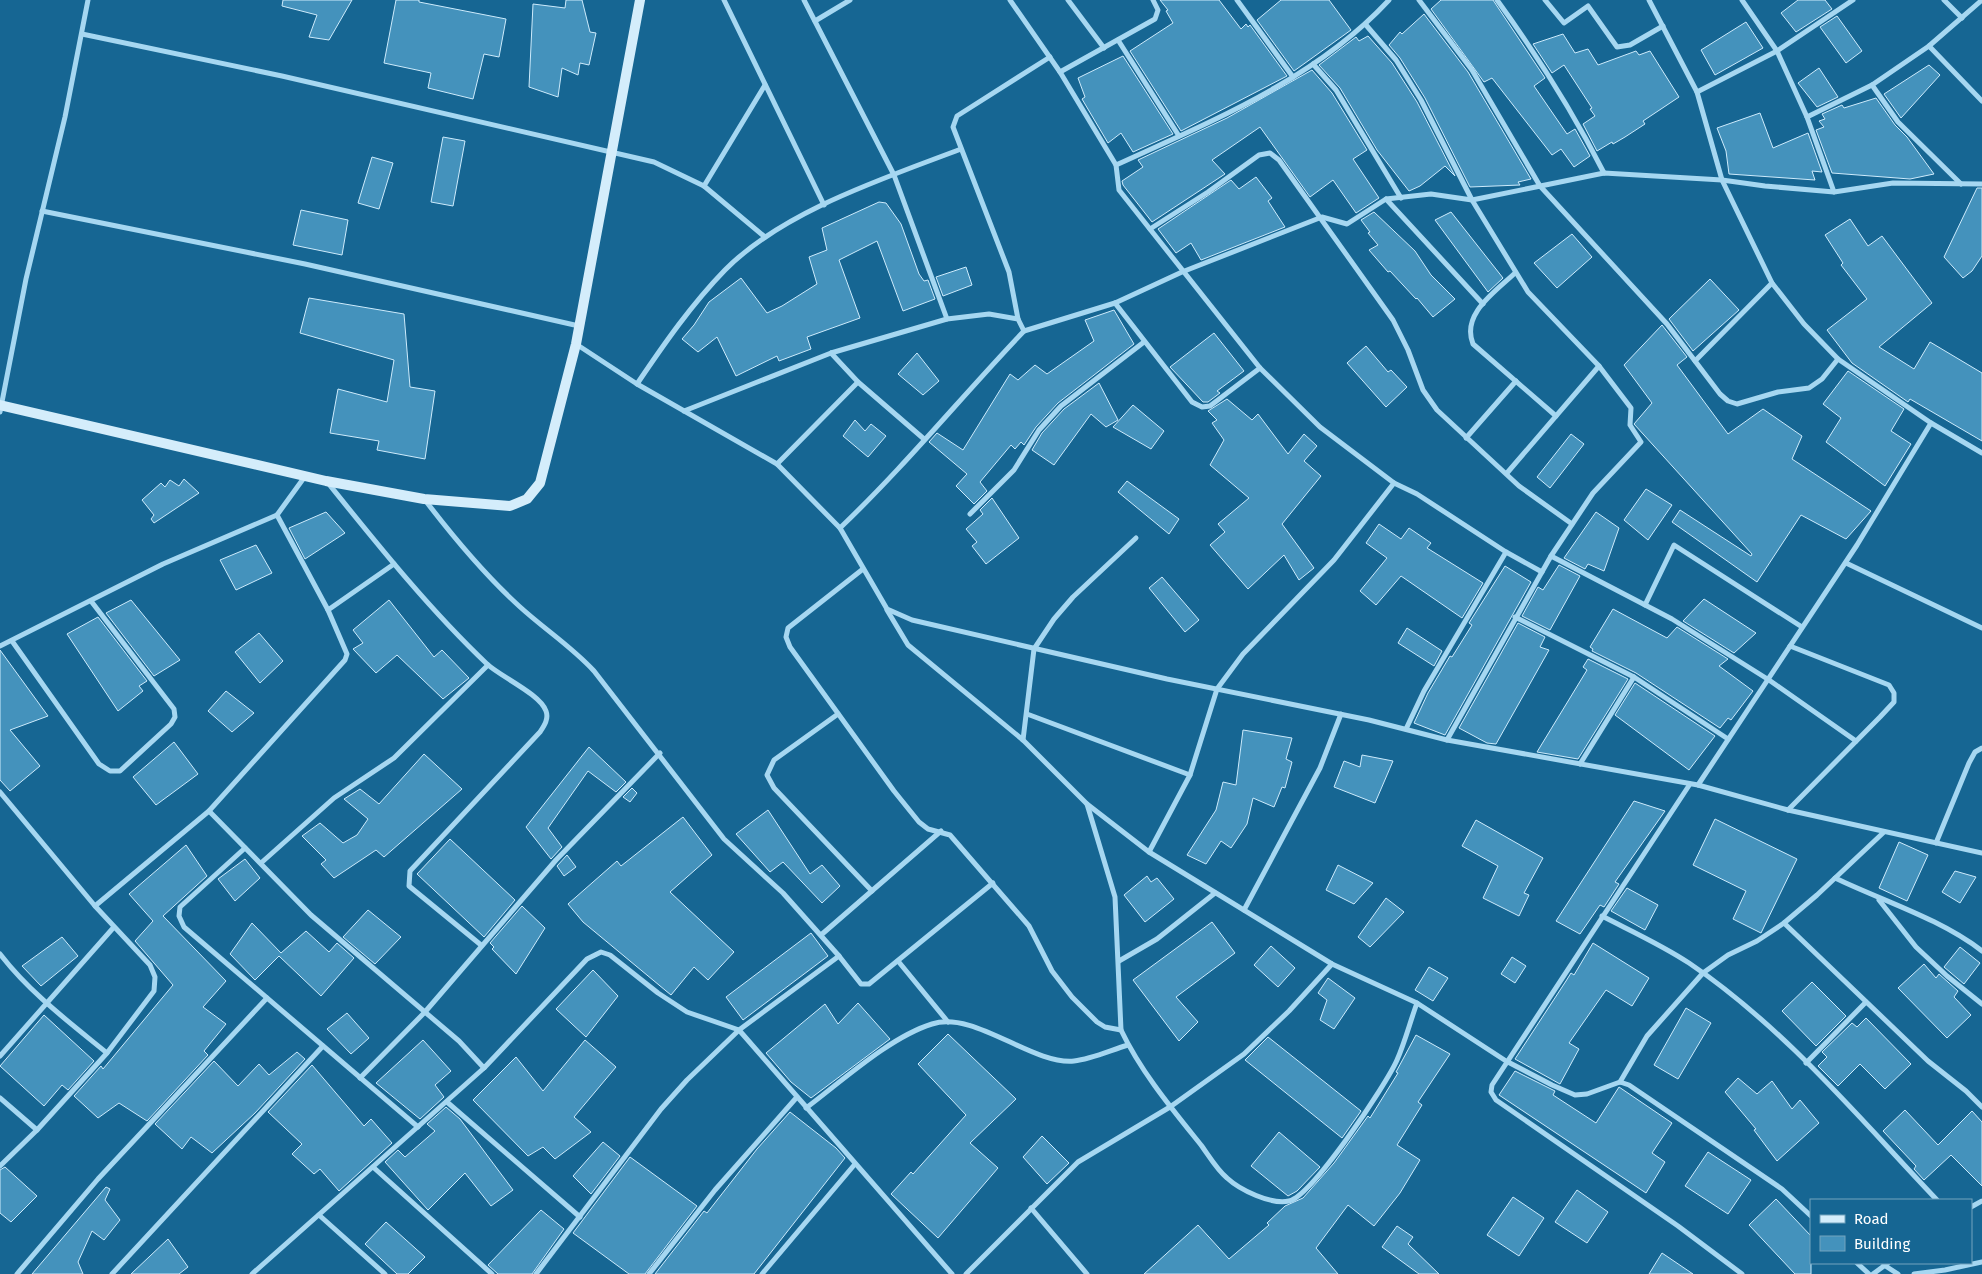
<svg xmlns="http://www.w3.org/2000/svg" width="1982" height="1274" viewBox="0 0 1982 1274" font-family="'Fira Sans',sans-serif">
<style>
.building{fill:#4492bc;stroke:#cdebfc}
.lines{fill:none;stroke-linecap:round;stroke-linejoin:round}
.street{stroke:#a6d7f1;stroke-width:5}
.secondary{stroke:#d4edfb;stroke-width:10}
</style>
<rect width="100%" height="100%" fill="#166693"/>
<g class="building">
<path d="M283 0H352L329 40 309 37 317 15 282 6Z"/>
<path d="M396 0H419V2L506 19 499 57 484 54 473 99 428 88 431 73 384 63Z"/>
<path d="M566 0H582L590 32 596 33 589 65 580 63 578 75 562 68 558 97 529 87 533 4 565 8Z"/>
<path d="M1160 0H1219L1241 29 1246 24 1248 27 1250 25 1287 76 1181 131 1130 51 1173 23 1166 11 1168 10Z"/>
<path d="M1281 0H1329L1351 30 1294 71 1257 20Z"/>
<path d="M1441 0H1493L1545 78 1534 86 1567 134 1575 129 1590 156 1574 167 1561 149 1552 155 1492 78 1484 82 1431 9Z"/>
<path d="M1798 0H1825L1832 9 1796 32 1781 13Z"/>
<path d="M1424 14 1468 72 1531 179 1518 182 1520 185 1470 187 1425 98 1400 58 1389 45 1400 32 1402 34Z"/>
<path d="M1837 16 1862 51 1846 63 1820 27Z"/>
<path d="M1746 22 1763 48 1715 75 1701 50Z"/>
<path d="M1563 34 1575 53 1588 49 1598 65 1636 51 1639 55 1650 51 1679 97 1643 121 1645 124 1625 137 1613 144 1612 142 1597 151 1583 124 1595 116 1590 109 1592 108 1564 65 1552 73 1533 44Z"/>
<path d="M1368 36 1392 63 1417 102 1455 176 1445 166 1420 186 1409 191 1377 150 1340 88 1319 65 1356 37 1359 41Z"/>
<path d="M1123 56 1173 134 1133 152 1121 133 1108 143 1082 99 1085 97 1078 78Z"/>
<path d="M1929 65 1940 75 1901 118 1884 94Z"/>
<path d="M1819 68 1838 97 1817 107 1798 83Z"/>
<path d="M1312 70 1332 93 1367 150 1353 159 1379 198 1356 213 1333 180 1310 197 1260 127 1212 160 1225 174 1152 222 1123 185 1122 181 1143 167 1138 160 1227 118Z"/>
<path d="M1876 98 1895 125 1907 137 1934 174 1910 179 1832 173 1816 130 1824 127 1819 121 1825 119 1822 114 1842 105 1844 108Z"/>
<path d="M1760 113 1773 148 1808 133 1822 172 1812 171 1815 180 1729 174 1726 151 1717 128Z"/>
<path d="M443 137 465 141 453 206 431 202Z"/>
<path d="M372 157 393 163 379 209 358 203Z"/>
<path d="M1256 177 1272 198 1268 201 1285 227 1201 260 1191 243 1176 253 1158 229 1231 180 1239 189Z"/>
<path d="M1977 188H1982V256L1972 271 1963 278 1944 257Z"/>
<path d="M879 202 886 203 901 224 919 274 924 281 928 280 935 299 903 311 877 241 839 260 860 318 807 337 811 349 779 361 777 356 736 376 717 337 698 352 682 339 694 325 709 302 741 278 767 313 782 306 817 284 809 257 827 250 822 228Z"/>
<path d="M301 210 348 220 342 255 293 245Z"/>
<path d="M1374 212 1415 251 1431 275 1455 299 1433 317 1417 298 1416 299 1390 271 1388 272 1369 250 1378 245 1368 233 1370 232 1361 220Z"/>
<path d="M1451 212 1503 278 1488 292 1435 220Z"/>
<path d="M1850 219 1868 246 1882 236 1932 303 1879 347 1914 369 1930 342 1982 373V441L1910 399 1908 402 1852 363 1827 330 1867 299 1841 265 1843 263 1825 235Z"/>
<path d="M1572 234 1592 257 1557 288 1534 263Z"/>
<path d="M966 267 972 285 943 296 936 277Z"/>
<path d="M1710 279 1739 310 1693 351 1669 319Z"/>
<path d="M309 298 404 314 410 387 435 391 425 459 377 450 379 441 330 433 338 389 387 402 394 360 300 333Z"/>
<path d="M1114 310 1134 344 1058 403 1036 427 1024 445 1021 442 1015 449 1011 445 980 482 987 491 974 504 956 486 967 474 929 442 937 433 963 450 1010 374 1018 380 1035 365 1047 374 1094 341 1085 320Z"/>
<path d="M1662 325 1687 357 1677 365 1728 434 1763 409 1802 436 1792 459 1871 511 1846 539 1801 515 1757 582 1672 522 1680 510 1751 556 1752 554 1634 424 1652 403 1624 365Z"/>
<path d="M1214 333 1244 371 1217 391 1220 393 1208 402H1203L1170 367Z"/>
<path d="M1366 346 1388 372 1391 370 1407 387 1386 407 1347 363Z"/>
<path d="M917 353 939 381 923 395 898 374Z"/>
<path d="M1848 371 1904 409 1891 431 1911 444 1885 486 1826 442 1841 418 1823 404Z"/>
<path d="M1099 383 1118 420 1106 427 1091 414 1054 465 1032 450 1042 433 1064 409Z"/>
<path d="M1227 399 1252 420 1258 414 1288 454 1304 434 1317 446 1304 461 1321 476 1282 524 1314 568 1299 580 1284 555 1248 589 1210 545 1225 532 1218 524 1249 498 1210 465 1224 440 1212 423 1217 420 1208 411Z"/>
<path d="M1133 405 1164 431 1151 449 1113 427Z"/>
<path d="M855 420 865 431 871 424 886 436 868 457 843 436Z"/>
<path d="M1571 434 1584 444 1550 488 1537 477Z"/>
<path d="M184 479 199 493 154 523 151 519 154 515 142 500 161 483 165 487 170 480 179 486Z"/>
<path d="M1127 481 1179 519 1169 534 1118 492Z"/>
<path d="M1646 489 1672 505 1648 540 1624 520Z"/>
<path d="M992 498 1019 538 986 564 972 546 977 542 966 529 983 514 980 510Z"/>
<path d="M326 512 345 533 305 559 289 528Z"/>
<path d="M1596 512 1619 528 1604 571 1588 564 1585 569 1564 558Z"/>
<path d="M1379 524 1401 539 1409 528 1431 543 1427 548 1483 583 1462 618 1401 576 1376 605 1360 591 1387 558 1366 543Z"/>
<path d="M256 545 272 573 236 590 220 560Z"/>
<path d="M1559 565 1580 576 1550 630 1522 616 1538 587 1543 590Z"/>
<path d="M1505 566 1531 582 1445 735 1414 723 1428 693 1450 656 1452 657 1472 625 1469 623Z"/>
<path d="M1162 577 1199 620 1185 632 1149 588Z"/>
<path d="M1704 599 1756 633 1734 653 1683 621Z"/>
<path d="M131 600 180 660 154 676 106 613Z"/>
<path d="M389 600 434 657 442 650 469 678 443 699 397 655 376 673 353 649 363 643 353 630Z"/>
<path d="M1613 609 1667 638 1677 627 1728 659 1719 666 1753 691 1731 720 1728 718 1720 728 1636 673 1592 651 1593 649 1590 647Z"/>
<path d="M98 617 147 681 139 686 143 691 118 711 67 634Z"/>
<path d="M1518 623 1545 637 1540 647 1549 650 1496 744 1487 743 1459 728Z"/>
<path d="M1407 628 1442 651 1434 666 1398 643Z"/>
<path d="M259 633 283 661 260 683 235 652Z"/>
<path d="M0 650 48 716 10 730 40 766 10 791 0 780Z"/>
<path d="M1588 659 1628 679 1578 759 1537 752 1587 670 1583 667Z"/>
<path d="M1635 683 1715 736 1689 770 1615 715Z"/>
<path d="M226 691 254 713 232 732 208 711Z"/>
<path d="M1243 730 1292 738 1286 759 1292 762 1285 788 1282 787 1274 807 1253 798 1247 824 1231 848 1221 841 1206 864 1187 855 1216 810 1223 782 1236 785Z"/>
<path d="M174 742 198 774 156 805 133 777Z"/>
<path d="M589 747 626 782 616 792 588 771 548 828 562 847 551 859 526 827Z"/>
<path d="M424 754 462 789 384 857 376 850 334 878 321 864 326 860 302 836 320 823 343 843 357 835 368 819 344 799 360 789 379 804Z"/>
<path d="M1362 755 1393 761 1375 803 1334 787 1344 761 1360 767Z"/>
<path d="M632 788 637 793 630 802 623 797Z"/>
<path d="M1634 801 1665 811 1615 882 1619 884 1604 907 1600 905 1580 934 1556 921Z"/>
<path d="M768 810 810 874 822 865 840 886 822 903 783 862 770 872 736 834Z"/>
<path d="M683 817 712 855 670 892 734 952 708 980 694 967 671 995 583 922 568 904 617 861 621 866Z"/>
<path d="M1715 819 1797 859 1761 933 1733 919 1746 891 1693 865Z"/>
<path d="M1476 820 1543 858 1524 893 1529 895 1519 916 1483 898 1498 866 1462 846Z"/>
<path d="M450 839 515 900 484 937 417 874Z"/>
<path d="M1899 842 1928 855 1907 901 1879 888Z"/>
<path d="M186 845 207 876 163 916 226 981 203 1007 226 1024 204 1051 208 1055 147 1121 119 1103 98 1118 74 1096 101 1066 103 1069 173 985 135 941 153 921 129 894Z"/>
<path d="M567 855 576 867 564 876 557 866Z"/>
<path d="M245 859 260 878 235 901 218 879Z"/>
<path d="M1338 865 1373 883 1354 904 1326 890Z"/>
<path d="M1955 871 1976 877 1960 903 1942 892Z"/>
<path d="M1147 876 1151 882 1157 878 1174 899 1145 922 1124 895Z"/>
<path d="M1627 888 1658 905 1645 930 1611 911Z"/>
<path d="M1386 898 1404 912 1370 947 1358 937Z"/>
<path d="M522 906 545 928 516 974 492 949 494 947 490 943Z"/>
<path d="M368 910 401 937 375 964 343 937Z"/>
<path d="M1212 922 1235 953 1176 997 1198 1022 1179 1041 1133 980Z"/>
<path d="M252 923 281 953 306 931 329 952 337 943 354 958 321 996 279 956 255 980 230 954Z"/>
<path d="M811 933 828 956 743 1020 726 997Z"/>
<path d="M62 937 78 956 41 986 22 966Z"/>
<path d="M1593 943 1649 978 1632 1006 1606 990 1569 1043 1579 1049 1560 1084 1515 1059 1566 981 1571 973 1574 975Z"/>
<path d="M1271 946 1295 968 1278 987 1254 965Z"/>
<path d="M1960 947 1980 963 1964 984 1944 967Z"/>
<path d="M1512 957 1526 966 1515 983 1501 974Z"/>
<path d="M1924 964 1936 978 1939 974 1958 991 1954 997 1971 1015 1947 1038 1898 988Z"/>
<path d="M1429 967 1448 978 1433 1001 1415 990Z"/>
<path d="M593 970 618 996 586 1037 556 1009Z"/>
<path d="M1328 978 1355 998 1334 1029 1320 1020 1327 1000 1318 993Z"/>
<path d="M1812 982 1846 1016 1816 1046 1782 1011Z"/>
<path d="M858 1003 890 1039 811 1098 791 1082 766 1053 825 1004 838 1024Z"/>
<path d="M1686 1008 1711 1023 1678 1079 1654 1065Z"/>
<path d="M347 1013 369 1038 351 1054 327 1029Z"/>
<path d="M44 1015 94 1061 68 1090 62 1085 44 1106 0 1066Z"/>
<path d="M1866 1018 1911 1064 1885 1089 1860 1064 1838 1086 1818 1066 1827 1057 1822 1052 1852 1023 1857 1027Z"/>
<path d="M948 1034 1016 1099 970 1143 998 1168 938 1238 891 1194 911 1172 913 1174 966 1115 918 1064Z"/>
<path d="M1416 1035 1450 1054 1418 1102 1422 1105 1397 1145 1420 1160 1400 1193 1374 1226 1348 1205 1316 1248 1338 1274H1144L1198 1225 1229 1259 1269 1225 1267 1223 1285 1206 1303 1198 1334 1163 1368 1116 1370 1118 1398 1073 1396 1072Z"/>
<path d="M1268 1037 1361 1111 1342 1138 1245 1060Z"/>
<path d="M423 1040 451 1071 435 1085 444 1097 420 1119 376 1083Z"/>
<path d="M585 1040 616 1067 574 1117 591 1132 555 1159 543 1147 528 1156 473 1100 516 1057 543 1091Z"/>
<path d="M297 1052 305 1059 255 1113 212 1153 191 1137 182 1149 155 1124 214 1061 238 1086 259 1064 269 1075Z"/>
<path d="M312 1065 364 1126 371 1119 392 1143 339 1191 320 1169 314 1174 292 1154 302 1144 268 1112Z"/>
<path d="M1515 1071 1555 1091 1553 1095 1596 1123 1619 1087 1672 1123 1652 1153 1665 1162 1646 1193 1499 1095Z"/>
<path d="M1738 1078 1757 1094 1772 1081 1792 1109 1800 1100 1819 1123 1777 1161 1754 1130 1756 1129 1725 1092Z"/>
<path d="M446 1107 460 1119 513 1190 491 1206 465 1173 428 1210 385 1162 398 1150 405 1157 435 1131 427 1124Z"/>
<path d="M1905 1110 1938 1145 1972 1111 1982 1122V1186L1951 1155 1924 1180 1914 1169 1916 1166 1883 1131Z"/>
<path d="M790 1112 836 1148 845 1158 754 1274H655L704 1211 707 1213 757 1149Z"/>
<path d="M1279 1132 1320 1167 1297 1191 1288 1196 1251 1166Z"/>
<path d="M1042 1136 1069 1163 1047 1184 1023 1157Z"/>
<path d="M603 1142 620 1156 591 1194 573 1176Z"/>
<path d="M1708 1152 1751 1180 1728 1214 1685 1186Z"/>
<path d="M630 1157 697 1206 645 1274H629L573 1233Z"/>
<path d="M5 1167 37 1196 11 1222 0 1213V1170Z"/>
<path d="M106 1187 110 1189 105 1200 120 1220 104 1240 92 1231 78 1262 83 1274H32Z"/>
<path d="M1577 1190 1608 1212 1587 1243 1555 1222Z"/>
<path d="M1513 1197 1544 1218 1519 1256 1487 1235Z"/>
<path d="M1776 1199 1811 1236V1274H1795L1749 1225Z"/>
<path d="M541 1210 564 1229 532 1274H498L488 1265Z"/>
<path d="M386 1222 425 1257 408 1274H397L365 1244Z"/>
<path d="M1397 1226 1413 1237 1408 1244 1439 1274H1419L1382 1247Z"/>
<path d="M168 1239 188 1267 179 1274H131Z"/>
<path d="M1662 1253 1693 1274H1649Z"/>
</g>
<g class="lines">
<g class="street">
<path d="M724 0 824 205"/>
<path d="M804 0 894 175 947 319"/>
<path d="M1010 0 1060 72 1116 165 1119 190 1260 368 1320 427 1394 483 1417 494 1506 552 1542 572"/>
<path d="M1068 0 1104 48"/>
<path d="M1237 0 1293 77"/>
<path d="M1419 0 1472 70 1540 186 1667 324 1720 394 1728 401 1737 404 1778 392 1809 388 1822 379 1838 359"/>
<path d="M1497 0C1537 55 1573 112 1604 173"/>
<path d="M1545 0 1564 23 1588 6 1617 47 1630 45 1663 26"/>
<path d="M1649 0 1697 92 1722 180 1772 283 1804 324 1838 359 1931 423 1982 453"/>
<path d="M1742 0 1777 51 1807 117 1834 192"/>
<path d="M1944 0 1962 18"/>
<path d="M815 21 850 0"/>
<path d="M1366 25 1396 60 1421 100 1472 200 1528 292 1599 366 1631 408 1630 425 1641 442 1593 493 1551 556 1447 740"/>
<path d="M82 34 282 76 654 162 704 186 765 237"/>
<path d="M1118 40 1179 136"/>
<path d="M1929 46 1982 101"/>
<path d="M1313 64 1336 90 1401 198"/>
<path d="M1060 72 1155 19 1158 10 1153 0"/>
<path d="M1872 85 1898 122 1961 184"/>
<path d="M1697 92 1777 51 1853 0"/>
<path d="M1807 117 1872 85 1929 46 1982 0"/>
<path d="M1116 165C1212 121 1316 79 1389 0"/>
<path d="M704 186 765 85"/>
<path d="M1386 199 1483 304"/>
<path d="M42 211 305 264 579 326"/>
<path d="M1150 229 1208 192 1259 155 1270 153 1279 160 1393 320 1408 350 1423 390 1437 410 1519 486 1572 524"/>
<path d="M1515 273C1495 292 1461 314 1473 344L1556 416"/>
<path d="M1115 303 1192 402 1202 407 1210 406 1260 368"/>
<path d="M1018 319 1009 272 953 127 957 116 1050 57"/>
<path d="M1024 331 1115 303 1182 272 1322 217 1347 224 1386 199 1431 194 1472 200 1604 173 1722 180 1765 186 1834 192 1893 183 1982 184"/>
<path d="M576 344 637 384 777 464 840 528 887 609 912 620 1167 679 1369 720 1447 740 1698 785 1788 810 1982 853"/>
<path d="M831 353 858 382 924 439"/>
<path d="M1695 361 1772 283"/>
<path d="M637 384C664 344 691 305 725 270 783 211 885 178 961 149"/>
<path d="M684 411 831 353 947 319 989 314 1018 319 1024 331C962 396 905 466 840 528"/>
<path d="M0 412 26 279 65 117 88 0"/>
<path d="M1466 438 1516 381"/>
<path d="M777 464 858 382"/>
<path d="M1507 473 1599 366"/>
<path d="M328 483C378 545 429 609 487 664 501 677 540 694 546 711 549 719 544 726 540 732L410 871 409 886 481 945"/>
<path d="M425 500C454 538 484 574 519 606 544 629 571 646 594 671L724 839 783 893 839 956 739 1030 687 1080 661 1109 536 1274"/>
<path d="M970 514 1014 470 1039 430 1061 406 1144 342"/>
<path d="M1551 556 1672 619 1769 680 1856 741"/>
<path d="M1846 563 1982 628"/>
<path d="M863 569 788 628 786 637 790 647 894 791 919 822 928 829 950 835 1029 926 1052 971 1072 997 1097 1022 1105 1027 1121 1030"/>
<path d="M1645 605 1674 545 1802 627"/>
<path d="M328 610 394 564"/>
<path d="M887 610 908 645 1023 740 1087 804 1149 852 1332 964 1417 1003 1506 1061 1552 1085 1575 1095 1587 1094 1620 1082 1629 1085 1782 1189 1811 1216"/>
<path d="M1515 617 1634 677 1728 739"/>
<path d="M12 641 99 764 110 771H120L171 724 175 717 174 709 91 601"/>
<path d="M0 646 163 564 277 515 306 475"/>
<path d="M838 714 774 760 767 775 774 788 872 891"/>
<path d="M1027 714 1190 775"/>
<path d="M1406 729 1424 691 1506 552"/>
<path d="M1023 740 1034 649 1054 619 1073 597 1136 538"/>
<path d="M1580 764 1634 677"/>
<path d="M1690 784 1492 1085 1491 1092 1496 1100 1678 1226 1742 1274"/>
<path d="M1698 785 1857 545 1931 423"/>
<path d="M0 792 95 906 150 965 155 977 154 991 107 1053 37 1130 0 1166"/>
<path d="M1087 804 1115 897 1121 1030C1141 1072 1172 1109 1201 1145 1209 1156 1217 1170 1227 1178 1240 1190 1271 1205 1289 1201 1312 1196 1386 1085 1397 1060 1405 1042 1410 1022 1417 1003"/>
<path d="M1788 810 1880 717 1894 702V693L1889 685 1790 646"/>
<path d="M209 811 311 915 459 1041 484 1068 587 959 601 952 610 955 658 993 687 1012 739 1030 952 1274"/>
<path d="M1936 843 1969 763 1975 752 1982 748"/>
<path d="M245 848 180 907 179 916 184 927 418 1127"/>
<path d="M1149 852 1190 775 1217 689 1243 654 1334 560 1394 483"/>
<path d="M261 863 334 798 394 758 488 665"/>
<path d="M1835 878C1883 901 1941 919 1982 951"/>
<path d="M1879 900 1916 947 1947 976 1982 1004"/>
<path d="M95 906 209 811 345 660 347 654 328 610 277 515"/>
<path d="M1244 910 1320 768 1341 714"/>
<path d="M1602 916C1631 931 1662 945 1689 963 1784 1027 1859 1118 1937 1200"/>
<path d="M1784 923 1928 1061 1966 1091 1982 1107"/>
<path d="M821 935 941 831"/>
<path d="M0 954C30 993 69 1022 107 1053"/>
<path d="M839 956 861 984H869L993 883"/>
<path d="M898 961 948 1022"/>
<path d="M1119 961 1157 939 1215 893"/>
<path d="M0 1056 114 927"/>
<path d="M1806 1063 1866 1002"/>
<path d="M360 1078 425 1012 556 860 660 753"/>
<path d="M1620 1082 1647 1036 1703 973 1728 955 1757 941 1784 923 1817 895 1884 832"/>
<path d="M0 1098 37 1130"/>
<path d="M447 1102 580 1217"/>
<path d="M806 1108C842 1081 890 1037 932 1024 974 1010 1032 1065 1074 1061 1092 1059 1111 1050 1128 1045"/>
<path d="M373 1167 492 1274"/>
<path d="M1971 1207 1982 1201"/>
<path d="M1031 1208 1087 1274"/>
<path d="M319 1215 385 1274"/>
<path d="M1857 1263 1869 1274"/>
<path d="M1884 1265 1898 1274"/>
<path d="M17 1274 98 1179 267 998"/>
<path d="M112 1274 323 1046"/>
<path d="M252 1274 484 1068"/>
<path d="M649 1274 715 1190 797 1097"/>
<path d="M762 1274 855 1164"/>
<path d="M966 1274 1078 1162 1170 1107 1244 1054 1289 1011 1332 964"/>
<path d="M1873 1274 1888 1263"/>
<path d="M1914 1274 1945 1270 1982 1262"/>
</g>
<path class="secondary" d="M0 405 326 481 424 499 510 506 527 499 540 483 576 344 640 0"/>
</g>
<rect x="1810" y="1199" width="162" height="65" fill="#166693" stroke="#73a3be"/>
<rect x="1820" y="1215" width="25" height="8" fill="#d4edfb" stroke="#73a3be"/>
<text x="1854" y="1224" font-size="15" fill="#ffffff">Road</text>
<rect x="1820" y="1236" width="25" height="15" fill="#4492bc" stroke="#73a3be"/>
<text x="1854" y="1249" font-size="15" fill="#ffffff">Building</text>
</svg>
